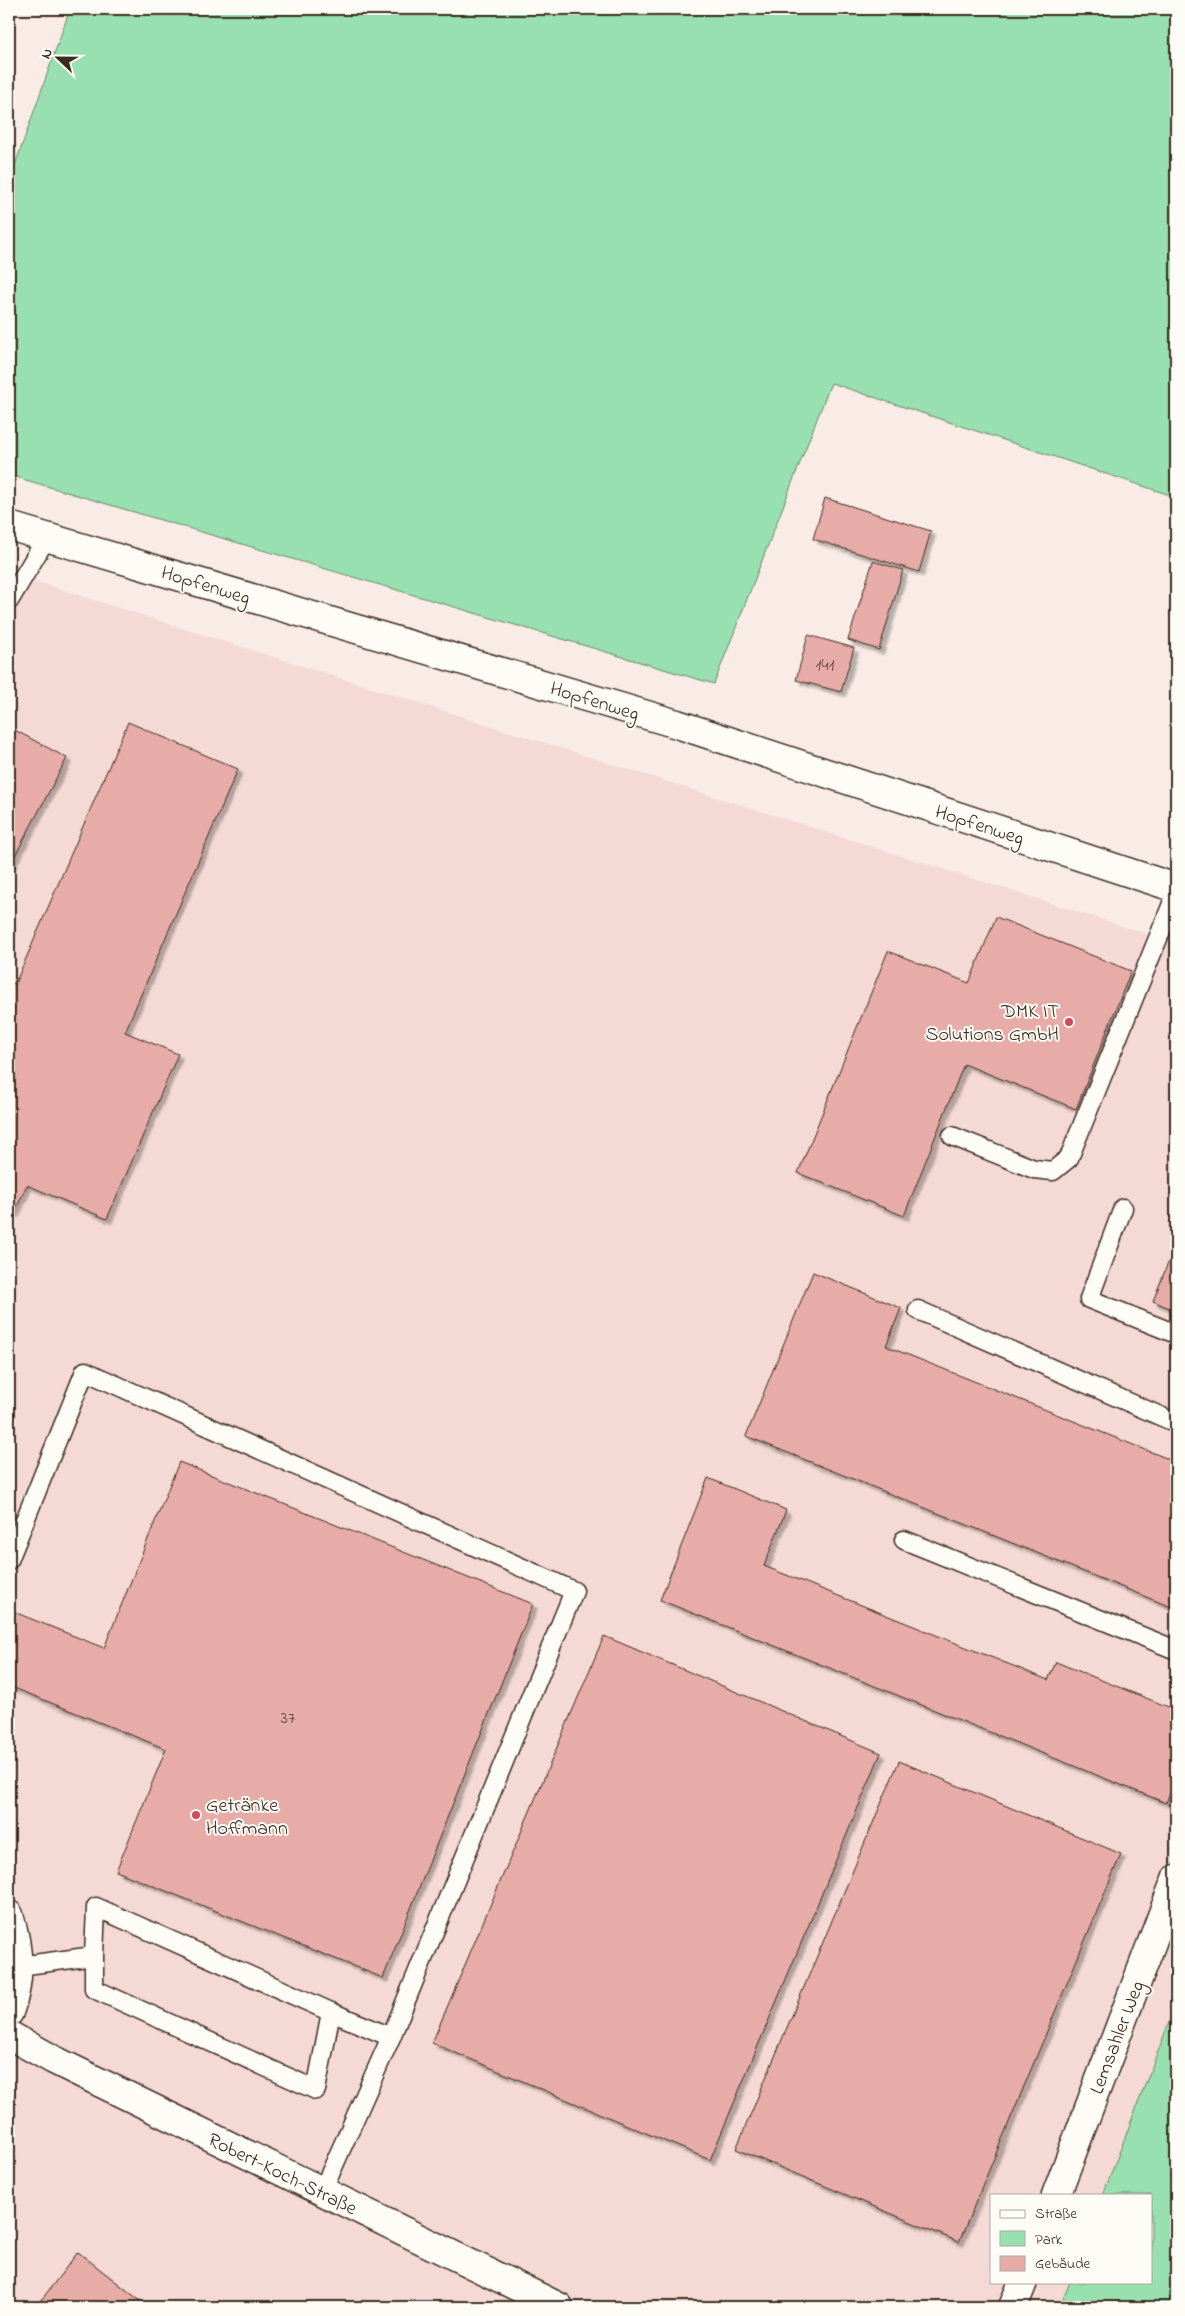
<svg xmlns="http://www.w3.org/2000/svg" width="1185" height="2316" viewBox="0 0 1185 2316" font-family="'Indie Flower',sans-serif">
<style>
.built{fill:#f4d9d4}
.green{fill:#98e0af;stroke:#6a8566}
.building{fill:#e7aca7;stroke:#3b2a1e;filter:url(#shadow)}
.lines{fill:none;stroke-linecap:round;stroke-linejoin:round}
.service-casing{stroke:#3b2a1e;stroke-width:21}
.minor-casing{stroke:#3b2a1e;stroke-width:31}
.service{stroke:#fdfcf7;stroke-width:18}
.minor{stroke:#fdfcf7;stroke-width:28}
.poi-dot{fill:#d1495b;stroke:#fdfcf7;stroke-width:2}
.labels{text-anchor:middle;stroke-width:4;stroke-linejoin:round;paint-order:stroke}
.number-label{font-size:18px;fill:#664a40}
.street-label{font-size:20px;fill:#3b2a1e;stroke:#fdfcf7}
.poi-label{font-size:20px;fill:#3b2a1e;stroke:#fdfcf7;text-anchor:end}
</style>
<defs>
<filter id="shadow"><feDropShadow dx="4.5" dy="4.5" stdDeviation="1" flood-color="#0004"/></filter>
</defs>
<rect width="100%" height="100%" fill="#f9ece7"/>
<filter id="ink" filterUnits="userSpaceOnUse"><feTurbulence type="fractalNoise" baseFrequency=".02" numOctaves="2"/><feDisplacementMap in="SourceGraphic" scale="10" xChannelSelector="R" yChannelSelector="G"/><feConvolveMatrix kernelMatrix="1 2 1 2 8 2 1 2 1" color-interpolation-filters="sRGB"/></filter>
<g filter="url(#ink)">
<path class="built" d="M9 573 1176 943V2004L1103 2195H991V2282H1070L1060 2307H9Z"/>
<g class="green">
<path d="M70 9H1176V497L831 383 714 684 9 475V182Z"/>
<path d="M1176 2004V2307H1060L1070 2282H1151V2195H1103Z"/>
</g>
<g class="building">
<path d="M825 498 931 531 919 572 813 539Z"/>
<path d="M873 561 903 570 879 650 848 640Z"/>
<path d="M808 635 854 648 841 692 796 680Z"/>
<path d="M128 722 238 769 125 1032 178 1054 107 1219 27 1185 14 1213 9 1211V982L15 984Z"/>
<path d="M9 727 67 758 9 867Z"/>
<path d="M996 917 1131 971 1076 1109 964 1064 904 1216 798 1173 888 951 969 983Z"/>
<path d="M1176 1243V1311L1153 1301Z"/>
<path d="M813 1272 901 1308 886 1346 1176 1462V1609L746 1436Z"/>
<path d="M179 1462 533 1604 383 1978 116 1871 166 1749 9 1686V1610L104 1648Z"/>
<path d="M708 1478 786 1510 764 1566 1048 1680 1056 1662 1176 1710V1777L1166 1803 660 1600Z"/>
<path d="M604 1636 881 1753 710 2160 432 2043Z"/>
<path d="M899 1761 1121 1854 959 2242 736 2149Z"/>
<path d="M78 2252 148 2307H36Z"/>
</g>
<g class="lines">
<g class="service-casing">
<g id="service">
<path d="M9 601 47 537"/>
<path d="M952 1136 1034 1169 1053 1171 1069 1158 1176 894"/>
<path d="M1123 1208 1089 1299 1176 1334"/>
<path d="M918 1310 1176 1423"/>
<path d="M904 1540 1176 1650"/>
<path d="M9 1560 85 1371 574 1591 391 2037 331 2012"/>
<path d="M19 1966 94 1956 96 1907 331 2012 316 2090 94 1989V1956"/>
<path d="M322 2192 391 2037"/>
</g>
</g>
<g class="minor-casing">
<g id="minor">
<path d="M9 526 677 724 1176 888"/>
<path d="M9 1915C19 1947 22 1979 9 2012"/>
<path d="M9 2035 54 2060 559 2307"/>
<path d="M1056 2195 1176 1879"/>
<path d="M1013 2307 1023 2282"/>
</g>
</g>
<use href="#service" class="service"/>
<use href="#minor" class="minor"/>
</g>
</g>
<g class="poi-dot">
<circle cx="1069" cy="1022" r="5"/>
<circle cx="196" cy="1815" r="5"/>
</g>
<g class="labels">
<g class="number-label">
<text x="825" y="670">141</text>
<text x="288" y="1723">37</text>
</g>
<g class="street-label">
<text transform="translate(206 584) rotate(17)" y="7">Hopfenweg</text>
<text transform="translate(595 700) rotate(17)" y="7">Hopfenweg</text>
<text transform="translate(980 824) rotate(18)" y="7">Hopfenweg</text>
<text transform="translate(1116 2037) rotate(-69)" y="7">Lemsahler Weg</text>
<text transform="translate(283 2173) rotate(26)" y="7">Robert-Koch-Straße</text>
</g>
<g class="poi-label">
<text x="1059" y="1017">DMK IT<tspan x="1059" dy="23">Solutions GmbH</tspan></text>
<text x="206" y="1811" text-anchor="start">Getränke<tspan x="206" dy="23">Hoffmann</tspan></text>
</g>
</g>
<rect width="1185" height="2316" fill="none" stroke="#fdfcf7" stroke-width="30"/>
<rect x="15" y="15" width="1155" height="2286" fill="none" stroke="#3b2a1e" stroke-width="2" filter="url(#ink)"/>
<rect x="990" y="2194" width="162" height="90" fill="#fdfcf7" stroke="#afa8a0"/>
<rect x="1000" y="2210" width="25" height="8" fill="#fdfcf7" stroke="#afa8a0"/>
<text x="1035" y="2218" font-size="15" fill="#3b2a1e">Straße</text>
<rect x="1000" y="2231" width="25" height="15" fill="#98e0af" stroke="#afa8a0"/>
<text x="1035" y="2244" font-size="15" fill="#3b2a1e">Park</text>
<rect x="1000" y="2256" width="25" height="15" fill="#e7aca7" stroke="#afa8a0"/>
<text x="1035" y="2268" font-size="15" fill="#3b2a1e">Gebäude</text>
<g transform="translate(58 58) rotate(292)" stroke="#fdfcf7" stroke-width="4" paint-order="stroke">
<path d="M0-4L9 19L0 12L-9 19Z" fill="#3b2a1e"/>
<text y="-8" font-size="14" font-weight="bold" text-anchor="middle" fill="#3b2a1e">N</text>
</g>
</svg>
